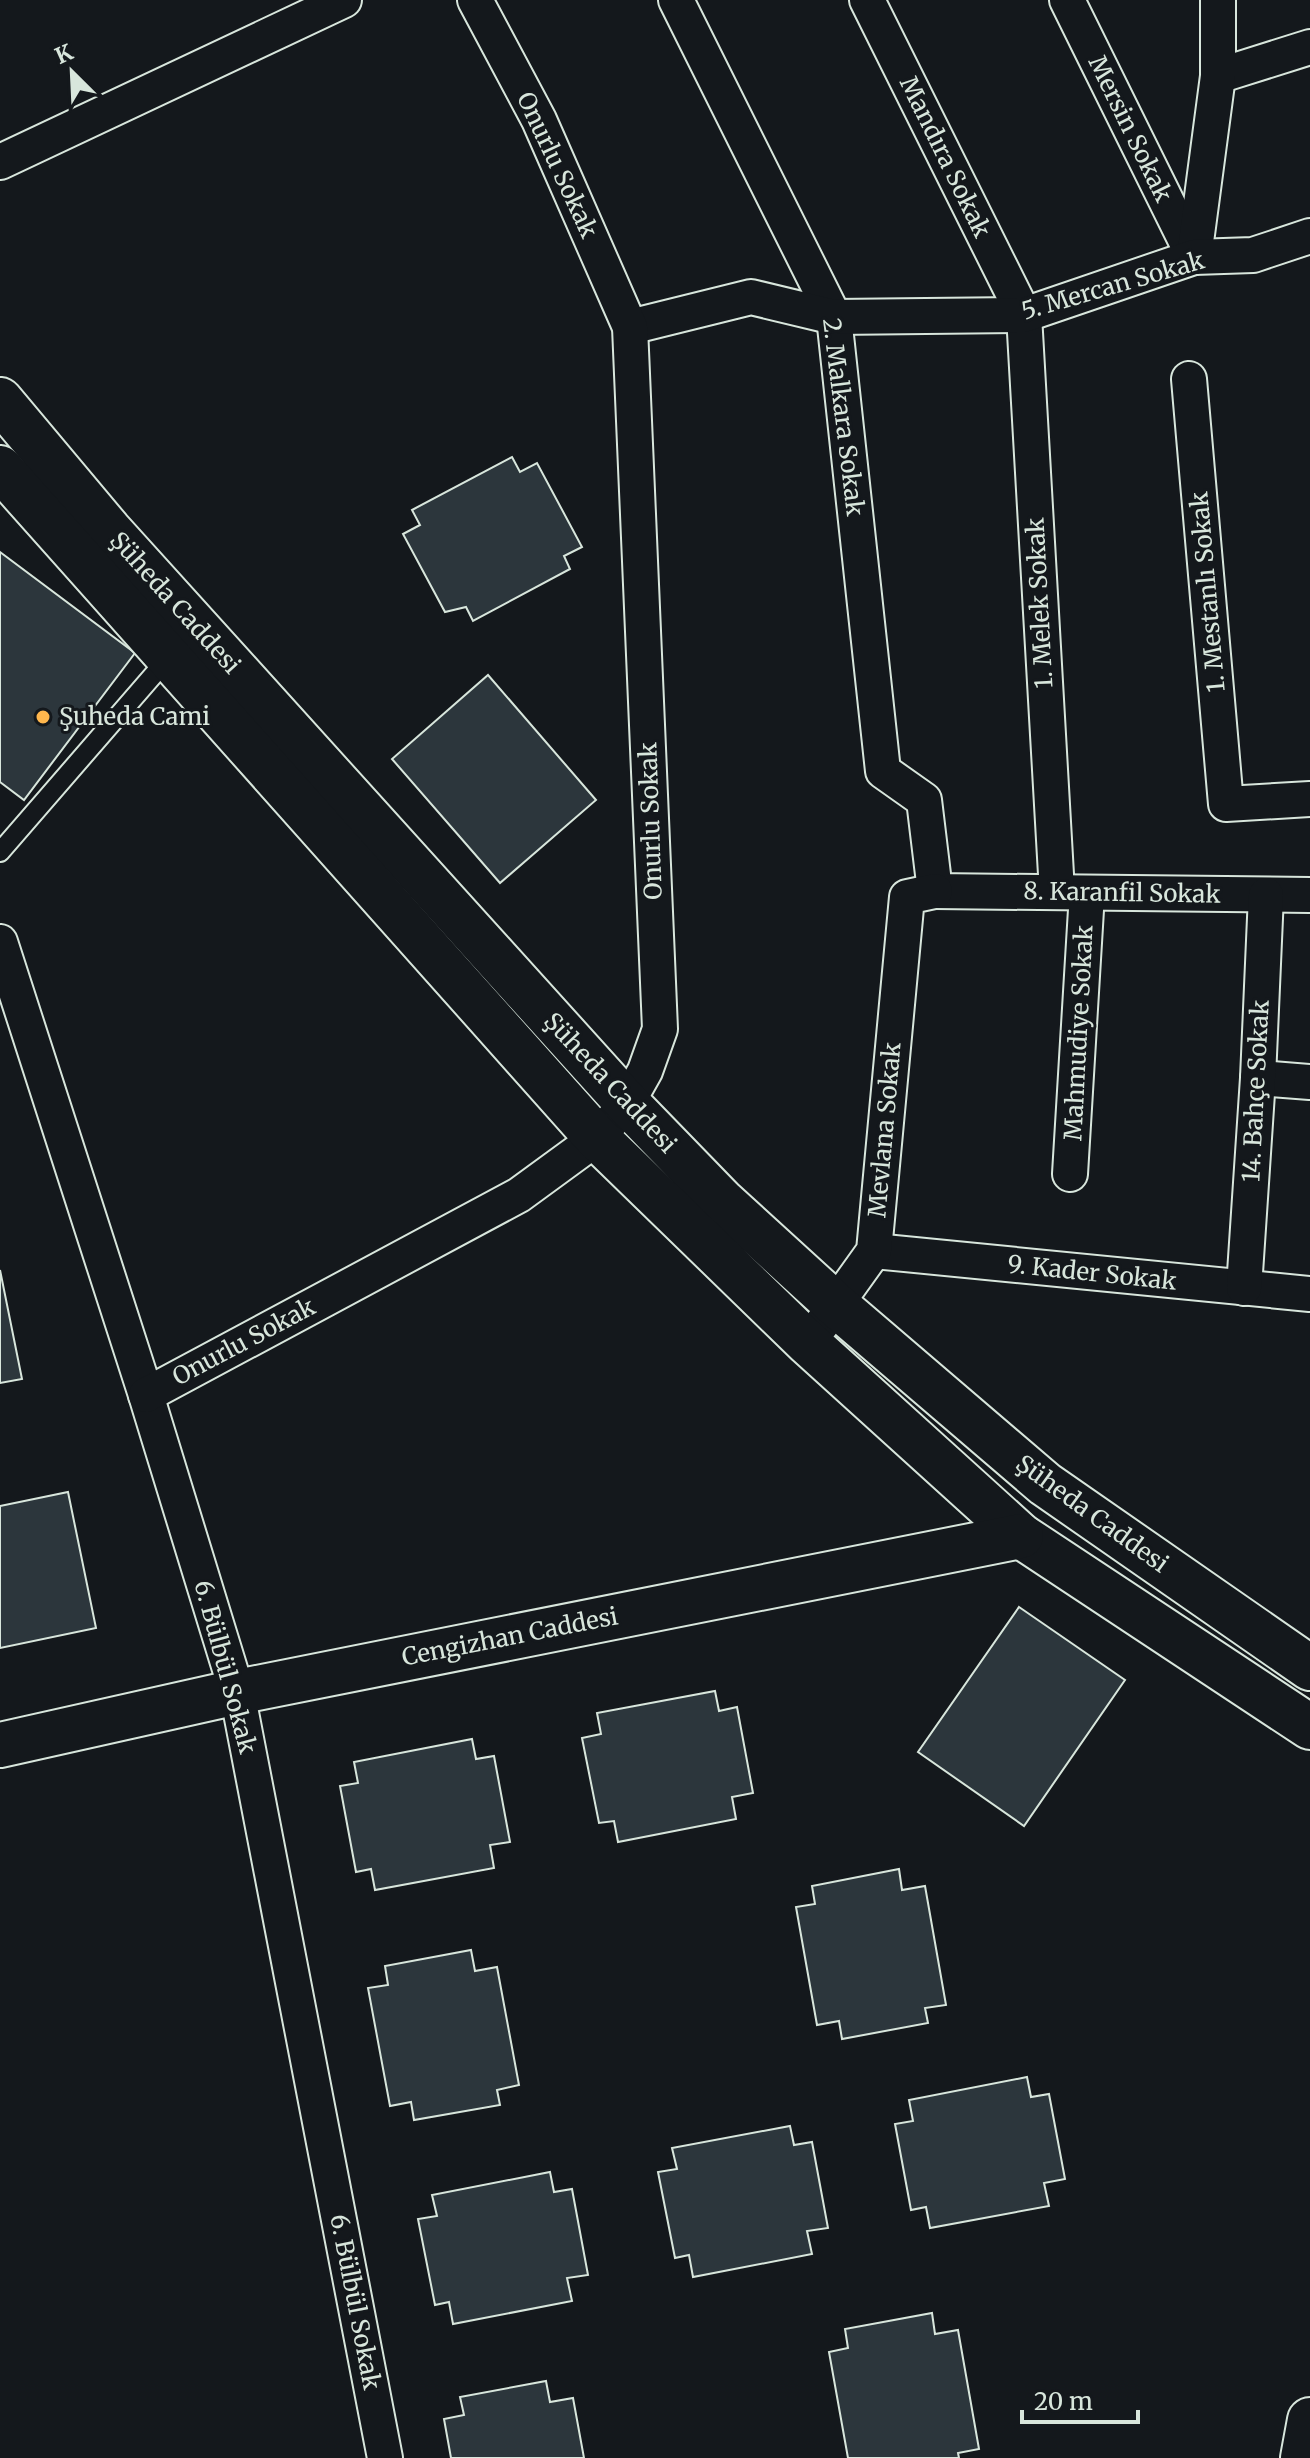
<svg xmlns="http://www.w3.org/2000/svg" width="1310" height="2458" viewBox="0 0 1310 2458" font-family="Merriweather,serif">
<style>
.building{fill:#2c363c;stroke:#d8e6dc;stroke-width:2}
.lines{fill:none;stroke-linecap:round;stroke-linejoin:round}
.lane-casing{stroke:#d8e6dc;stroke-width:22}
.street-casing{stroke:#d8e6dc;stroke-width:38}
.secondary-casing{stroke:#d8e6dc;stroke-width:48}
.lane{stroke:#14181c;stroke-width:18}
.street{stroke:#14181c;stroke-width:34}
.secondary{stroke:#14181c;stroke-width:44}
.poi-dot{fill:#ffb74d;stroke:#14181c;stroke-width:3}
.labels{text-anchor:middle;stroke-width:6;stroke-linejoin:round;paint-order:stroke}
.street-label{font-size:24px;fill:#d8e6dc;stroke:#14181c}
.poi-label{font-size:24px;fill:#d8e6dc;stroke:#14181c;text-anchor:start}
</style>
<rect width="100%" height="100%" fill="#14181c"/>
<g class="building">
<path d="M512 457 520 472 537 463 582 547 564 556 570 569 473 621 466 607 445 612 403 534 420 525 412 510Z"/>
<path d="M0 552 135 653 24 800 0 782Z"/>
<path d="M488 675 596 800 500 883 392 759Z"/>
<path d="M0 1270 22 1379 0 1383Z"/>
<path d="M68 1492 96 1628 0 1648V1506Z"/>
<path d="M1019 1607 1125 1680 1024 1826 918 1752Z"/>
<path d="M715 1691 719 1711 737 1707 753 1793 732 1797 736 1819 618 1842 614 1821 599 1823 582 1738 601 1734 597 1713Z"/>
<path d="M472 1739 476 1759 494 1756 510 1842 490 1845 494 1868 375 1890 371 1869 356 1872 340 1786 358 1783 354 1762Z"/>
<path d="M899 1869 902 1890 925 1886 946 2005 925 2008 928 2023 842 2039 839 2021 817 2025 796 1907 815 1904 812 1886Z"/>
<path d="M471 1950 475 1971 497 1967 519 2085 497 2090 500 2105 414 2120 411 2102 390 2106 368 1988 388 1985 385 1966Z"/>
<path d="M1027 2077 1031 2097 1049 2094 1065 2179 1044 2183 1049 2206 930 2228 926 2207 911 2210 895 2124 913 2121 909 2100Z"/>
<path d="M790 2126 794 2145 812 2142 828 2228 807 2231 812 2254 693 2277 689 2255 675 2258 658 2172 677 2169 672 2148Z"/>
<path d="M550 2172 554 2192 572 2189 588 2275 567 2278 572 2301 453 2324 449 2302 435 2305 418 2219 437 2216 432 2195Z"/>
<path d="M932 2313 935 2334 958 2330 979 2449 958 2453 959 2458H848L829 2352 848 2348 845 2329Z"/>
<path d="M546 2381 550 2402 573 2398 584 2458H451L444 2419 464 2415 460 2397Z"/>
</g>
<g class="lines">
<g class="lane-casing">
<path id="lane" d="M0 852 169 657"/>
</g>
<g class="street-casing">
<g id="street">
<path d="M676 0 834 317 883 771 924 800 935 891 1310 895"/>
<path d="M867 0 1024 315 1057 892"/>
<path d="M1067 0 1194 257"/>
<path d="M1218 76 1310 47"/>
<path d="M0 162 344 0"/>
<path d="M1194 257 1218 76V0"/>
<path d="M630 327 751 297 834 317 1024 315 1194 257 1253 255 1310 236"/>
<path d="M1189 379 1226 804 1310 799"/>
<path d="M0 942 146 1395 237 1692 385 2458"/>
<path d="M1258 1078 1310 1082"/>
<path d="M1070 1174 1087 893"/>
<path d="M874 1251 1310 1294"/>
<path d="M1244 1288 1258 1078 1266 895"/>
<path d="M821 1325 874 1251 907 897 935 891"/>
<path d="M146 1395 519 1195 597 1138 627 1103 645 1071 660 1029 630 327 539 120 475 0"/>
</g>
</g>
<g class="secondary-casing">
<g id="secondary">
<path d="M0 400 109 530 627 1103 722 1201 836 1305 1045 1484 1310 1668"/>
<path d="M0 468 597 1138 808 1343 1021 1536 1310 1727"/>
<path d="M0 1745 237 1692 1021 1536"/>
<path d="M1303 2458 1310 2420"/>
</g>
</g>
<use href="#lane" class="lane"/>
<use href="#street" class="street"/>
<use href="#secondary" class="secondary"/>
</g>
<circle class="poi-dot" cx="43" cy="717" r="8"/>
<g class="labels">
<g class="street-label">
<text transform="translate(1130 129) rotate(64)" y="8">Mersin Sokak</text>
<text transform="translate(945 157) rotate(64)" y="8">Mandıra Sokak</text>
<text transform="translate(557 165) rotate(65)" y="8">Onurlu Sokak</text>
<text transform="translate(1113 286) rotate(-16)" y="8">5. Mercan Sokak</text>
<text transform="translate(843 417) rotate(83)" y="8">2. Malkara Sokak</text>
<text transform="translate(1208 592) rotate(-95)" y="8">1. Mestanlı Sokak</text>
<text transform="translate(175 603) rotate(48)" y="8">Şüheda Caddesi</text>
<text transform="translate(1040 603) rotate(-93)" y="8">1. Melek Sokak</text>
<text transform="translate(651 821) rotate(-92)" y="8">Onurlu Sokak</text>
<text transform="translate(1122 893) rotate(1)" y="8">8. Karanfil Sokak</text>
<text transform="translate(1079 1033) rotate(-87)" y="8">Mahmudiye Sokak</text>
<text transform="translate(610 1083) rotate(47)" y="8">Şüheda Caddesi</text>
<text transform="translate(1256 1091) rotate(-87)" y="8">14. Bahçe Sokak</text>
<text transform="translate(885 1130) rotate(-85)" y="8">Mevlana Sokak</text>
<text transform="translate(1092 1273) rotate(6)" y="8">9. Kader Sokak</text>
<text transform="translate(244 1342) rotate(-28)" y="8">Onurlu Sokak</text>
<text transform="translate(1092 1514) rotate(36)" y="8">Şüheda Caddesi</text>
<text transform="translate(510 1637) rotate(-11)" y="8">Cengizhan Caddesi</text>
<text transform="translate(225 1667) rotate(75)" y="8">6. Bülbül Sokak</text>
<text transform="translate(355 2302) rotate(79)" y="8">6. Bülbül Sokak</text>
</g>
<g class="poi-label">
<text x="59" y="725">Şuheda Cami</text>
</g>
</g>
<g transform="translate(72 72) rotate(336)" stroke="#14181c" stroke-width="6" paint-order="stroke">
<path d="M0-6L14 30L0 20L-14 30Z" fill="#d8e6dc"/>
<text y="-12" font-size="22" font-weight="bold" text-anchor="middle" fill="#d8e6dc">K</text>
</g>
<path d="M1022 2410v12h116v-12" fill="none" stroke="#d8e6dc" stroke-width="4"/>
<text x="1034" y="2410" font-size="24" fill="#d8e6dc" stroke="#14181c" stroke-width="6" paint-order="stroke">20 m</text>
</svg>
